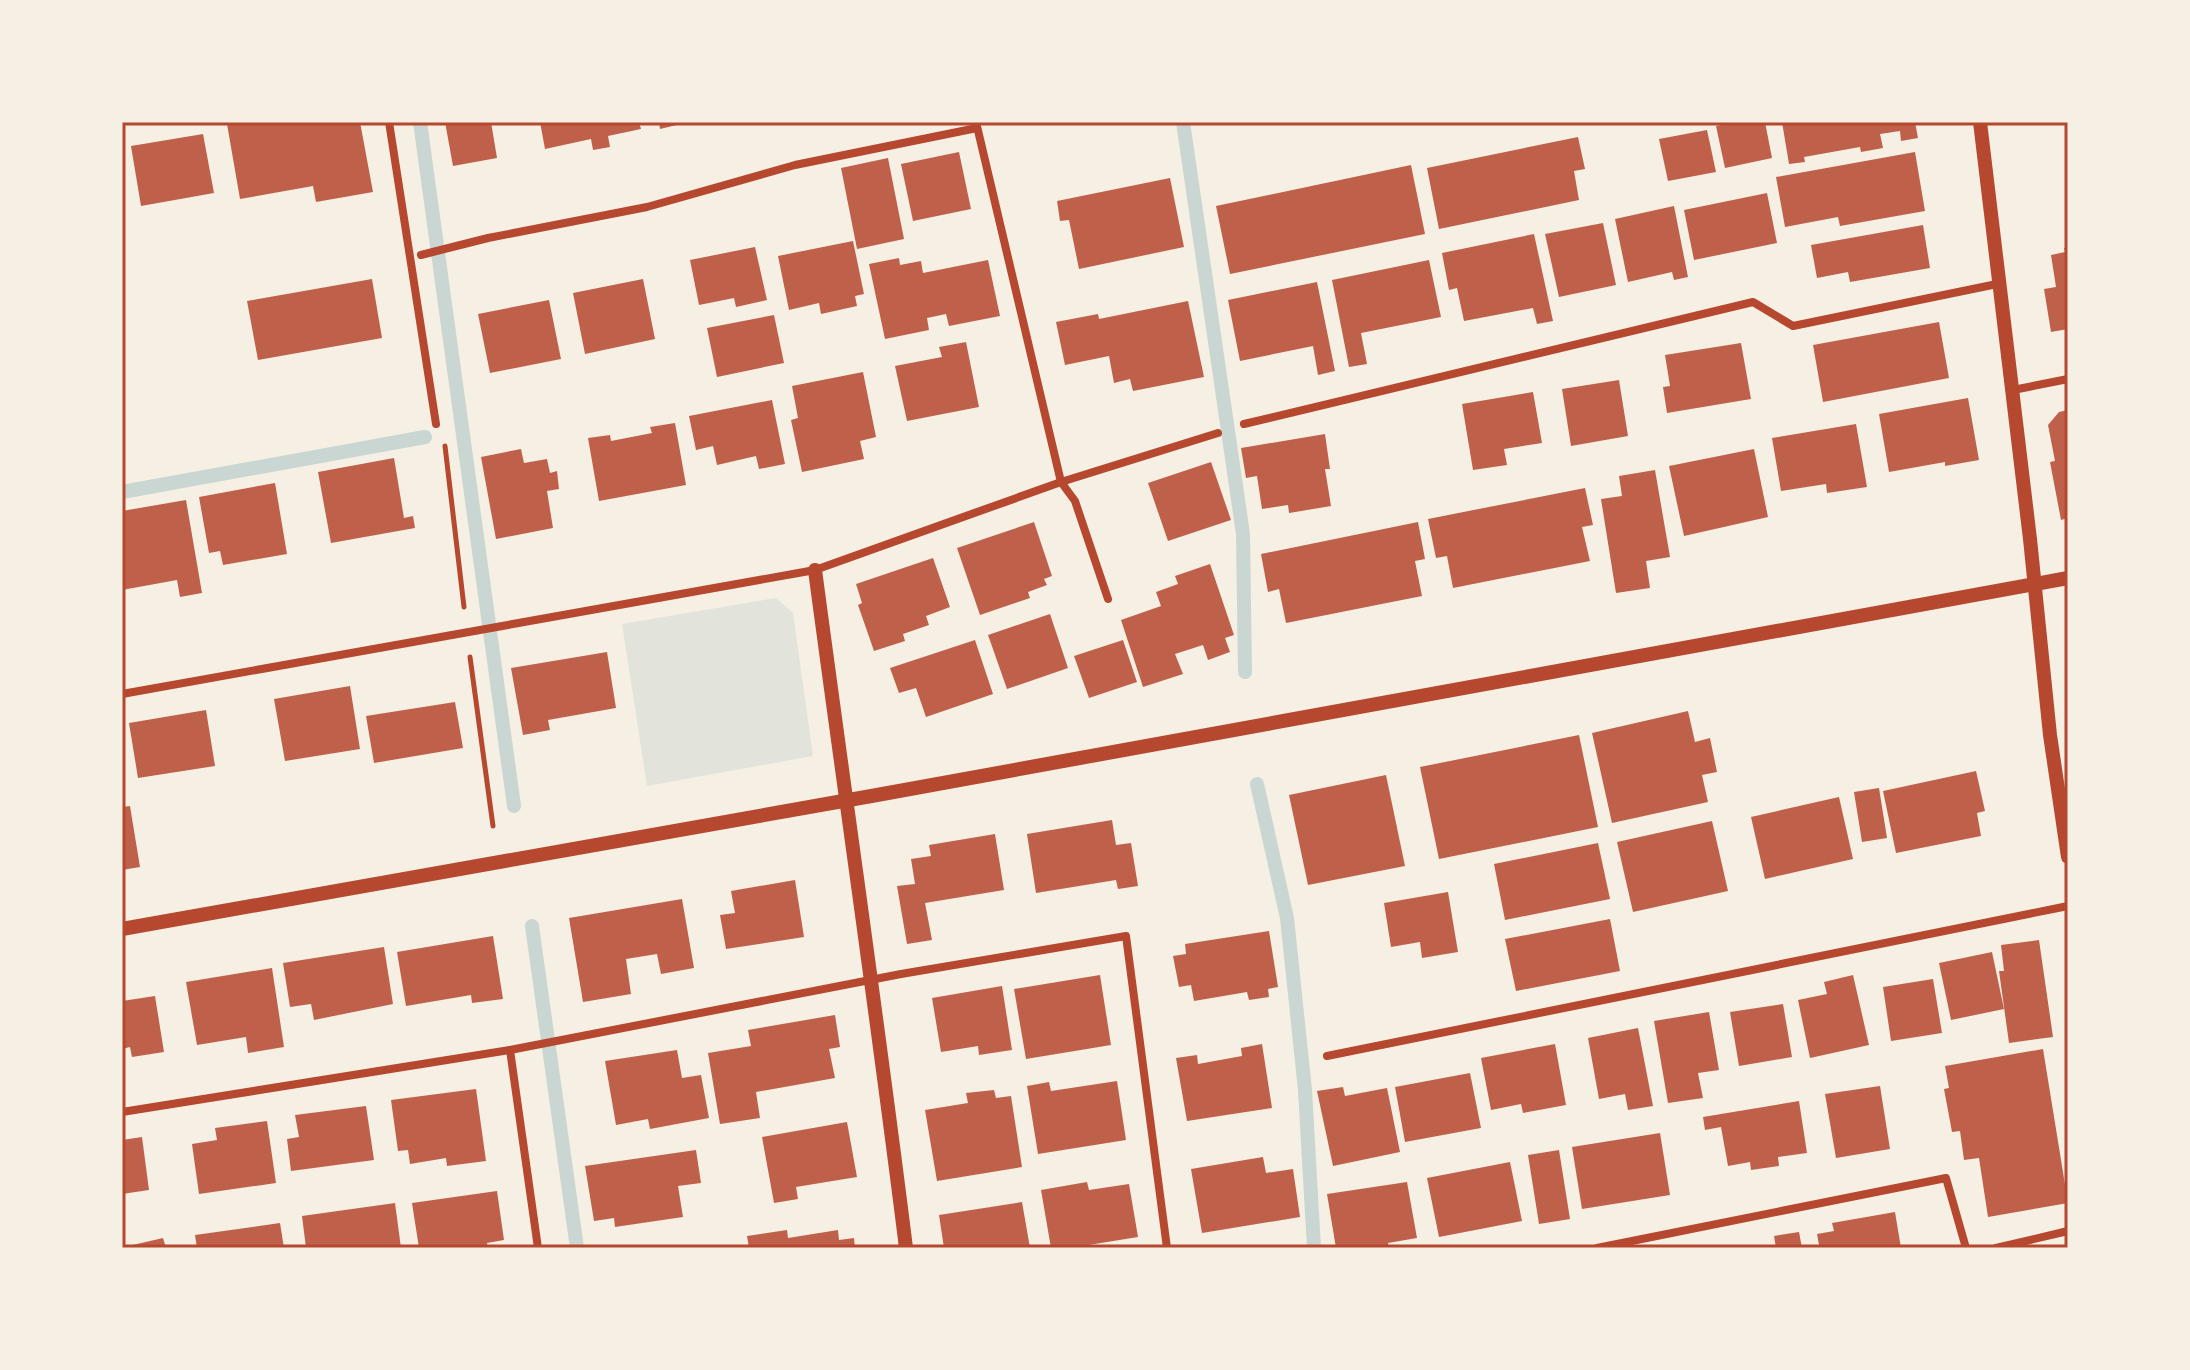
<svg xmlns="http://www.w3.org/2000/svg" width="2190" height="1370" viewBox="0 0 2190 1370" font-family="Ubuntu,sans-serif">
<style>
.green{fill:#e2e4dc}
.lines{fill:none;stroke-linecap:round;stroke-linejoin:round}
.stream{stroke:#c9d6d2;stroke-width:14}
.building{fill:#bf614a}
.path{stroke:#b5482f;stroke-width:5}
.minor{stroke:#b5482f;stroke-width:8}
.tertiary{stroke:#b5482f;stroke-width:14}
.neatline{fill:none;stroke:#b5482f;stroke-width:3}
</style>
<rect width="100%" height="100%" fill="#f6efe4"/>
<path class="green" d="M776 598 793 613 813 756 647 786 622 624Z"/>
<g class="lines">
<g class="stream">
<path d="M420 122 514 806"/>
<path d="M1183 122 1243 534 1245 672"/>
<path d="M122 492 425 437"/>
<path d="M1257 784 1287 918 1305 1090 1314 1248"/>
<path d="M532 926 577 1248"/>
</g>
</g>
<g class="building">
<path d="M238 122H360L373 192 316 202 313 186 240 199 227 124Z"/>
<path d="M445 122H491L497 158 453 166Z"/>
<path d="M540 122H639L641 129 608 136 610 147 593 150 591 139 545 149Z"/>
<path d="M659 122H685V123L660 129Z"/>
<path d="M1735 122H1765L1772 158 1725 168 1716 126Z"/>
<path d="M1782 122H1915L1918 138 1901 141 1900 131 1880 134 1883 148 1861 152 1860 147 1804 157 1805 162 1789 164Z"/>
<path d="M1707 130 1716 172 1668 181 1659 139Z"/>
<path d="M203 134 214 193 141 206 131 146Z"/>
<path d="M1578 137 1585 169 1574 171 1579 200 1439 229 1427 168Z"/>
<path d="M959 152 971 209 913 221 901 164Z"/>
<path d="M1915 152 1925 211 1840 226 1838 217 1785 227 1776 177Z"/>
<path d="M888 158 904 239 857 249 841 168Z"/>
<path d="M1411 165 1425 234 1230 274 1216 206Z"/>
<path d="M1170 178 1184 247 1079 269 1069 220 1060 221 1057 201Z"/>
<path d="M1767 193 1777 243 1694 260 1684 210Z"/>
<path d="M1674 206 1688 277 1674 280 1672 272 1628 282 1615 219Z"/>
<path d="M1603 223 1616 285 1559 297 1545 234Z"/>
<path d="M1923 225 1930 268 1850 282 1848 272 1817 278 1811 245Z"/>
<path d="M1534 234 1553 321 1537 324 1533 308 1464 321 1457 288 1449 290 1442 253Z"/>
<path d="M853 241 864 294 855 296 857 306 821 314 819 303 789 310 778 256Z"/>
<path d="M755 247 767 300 736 307 734 298 699 305 690 260Z"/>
<path d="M2068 247V329L2051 332 2044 289 2056 287 2051 255 2065 252 2064 248Z"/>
<path d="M899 258 900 265 921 261 923 273 988 260 1000 316 949 326 946 314 927 318 929 330 885 339 869 264Z"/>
<path d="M1429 260 1441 317 1361 333 1367 364 1349 367 1332 280Z"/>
<path d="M372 279 382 338 258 360 247 301Z"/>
<path d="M643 279 655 339 585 354 573 293Z"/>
<path d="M1317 282 1335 371 1318 375 1313 346 1240 361 1228 300Z"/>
<path d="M549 300 561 359 490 373 478 314Z"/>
<path d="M1188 301 1204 377 1133 391 1130 379 1114 383 1109 356 1065 365 1056 322 1098 314 1099 319Z"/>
<path d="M774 315 784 363 717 377 707 328Z"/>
<path d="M1939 322 1949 378 1823 402 1813 345Z"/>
<path d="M966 342 979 407 907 421 895 366 942 357 939 347Z"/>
<path d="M1741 343 1751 399 1667 413 1663 387 1670 386 1665 355Z"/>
<path d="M863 372 876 437 860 441 864 459 802 472 791 420 798 418 792 386Z"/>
<path d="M1619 380 1628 436 1571 446 1562 389Z"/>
<path d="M1533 392 1542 443 1504 449 1507 465 1473 470 1462 404Z"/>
<path d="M1968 398 1979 460 1945 466V462L1889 472 1879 414Z"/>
<path d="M772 400 785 464 759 469 756 456 717 465 713 446 696 450 689 416Z"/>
<path d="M2068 410V518L2061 520 2050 462 2055 461 2048 425 2059 412Z"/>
<path d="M675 423 686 485 599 501 588 438 610 435 611 441 652 433 650 427Z"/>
<path d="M1856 424 1867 487 1827 493 1826 484 1781 491 1772 438Z"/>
<path d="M1325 434 1330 469H1325L1331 506 1289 513 1288 505 1262 509 1257 476 1246 478 1241 448Z"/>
<path d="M521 449 524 463 547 459 550 473 557 471 559 489 547 491 553 528 496 539 481 457Z"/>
<path d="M1754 449 1768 517 1684 536 1669 466Z"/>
<path d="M394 458 404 518 413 516 415 528 331 543 318 472Z"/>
<path d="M1211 462 1231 520 1168 541 1148 483Z"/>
<path d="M1655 470 1670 557 1646 561 1650 588 1616 593 1601 499 1622 496 1619 476Z"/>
<path d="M275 483 287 554 223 565 220 551 209 553 199 497Z"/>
<path d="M1585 488 1593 525 1582 527 1590 561 1453 588 1447 556 1436 558 1428 519Z"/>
<path d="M186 500 202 593 180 597 177 580 122 590V511Z"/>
<path d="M1034 522 1052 576 1044 579 1047 585 1028 592 1030 598 980 615 957 548Z"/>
<path d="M1418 522 1425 559 1415 561 1422 596 1286 623 1279 589 1268 592 1261 554Z"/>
<path d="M933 558 950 607 926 616 929 625 903 634 905 641 874 651 858 605 862 603 856 584Z"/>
<path d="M1210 564 1234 635 1225 638 1230 652 1208 660 1203 645 1175 654 1183 674 1143 687 1121 620 1161 606 1156 592 1178 584 1175 576Z"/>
<path d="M1050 614 1068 668 1007 689 988 635Z"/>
<path d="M975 640 993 694 926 717 916 688 899 693 890 668Z"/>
<path d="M1123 640 1137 682 1089 698 1074 656Z"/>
<path d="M607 652 616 708 548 720 550 730 523 735 511 668Z"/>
<path d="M350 686 360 749 285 761 274 699Z"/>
<path d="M455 702 463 748 374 763 366 716Z"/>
<path d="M206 710 215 766 138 778 129 723Z"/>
<path d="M1688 711 1695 742 1710 738 1717 772 1702 775 1708 802 1612 823 1592 733Z"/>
<path d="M1579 735 1598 827 1439 859 1420 767Z"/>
<path d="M1976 771 1985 811 1977 813 1981 836 1896 853 1883 791Z"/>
<path d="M1386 775 1405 866 1308 885 1289 795Z"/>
<path d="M1879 788 1887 838 1862 842 1854 792Z"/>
<path d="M1839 797 1853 859 1765 879 1751 817Z"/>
<path d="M130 806 140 867 122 870V807Z"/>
<path d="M1112 820 1116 845 1131 843 1138 886 1118 889 1116 880 1036 893 1027 834Z"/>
<path d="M1712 821 1728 891 1633 912 1617 842Z"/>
<path d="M995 834 1004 890 925 903 932 940 907 944 897 886 915 884 911 859 931 856 929 845Z"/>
<path d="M1598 843 1610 899 1505 920 1494 864Z"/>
<path d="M795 880 804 937 726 949 720 915 735 913 731 891Z"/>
<path d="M1448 892 1458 952 1422 958 1420 942 1391 947 1384 903Z"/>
<path d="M682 899 694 968 661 974 657 954 626 959 631 994 583 1002 569 918Z"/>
<path d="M1610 919 1620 971 1516 991 1505 939Z"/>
<path d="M1269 931 1278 987 1268 989 1269 997 1249 1000 1247 992 1194 1001 1191 985 1179 987 1173 956 1186 954 1185 944Z"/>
<path d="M493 936 503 999 472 1003 471 995 406 1006 397 952Z"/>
<path d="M2039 940 2053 1037 2009 1043 1999 971H2004L2001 945Z"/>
<path d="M384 947 393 1004 314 1020 311 1004 290 1007 283 963Z"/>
<path d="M1992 952 2004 1009 1951 1020 1939 963Z"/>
<path d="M272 968 284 1047 248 1053 246 1037 197 1045 186 982Z"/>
<path d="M1100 975 1111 1045 1026 1059 1014 989Z"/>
<path d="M1853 975 1869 1045 1810 1058 1798 1000 1827 994 1824 982Z"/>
<path d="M1933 979 1942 1033 1891 1041 1883 987Z"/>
<path d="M1002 986 1012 1050 979 1055 978 1046 941 1052 932 998Z"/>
<path d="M155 996 164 1052 132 1057 130 1047 122 1049V1001Z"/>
<path d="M1783 1004 1792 1057 1739 1066 1730 1012Z"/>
<path d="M1709 1012 1719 1070 1698 1073 1703 1098 1668 1103 1654 1021Z"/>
<path d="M835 1015 840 1047 829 1049 835 1078 756 1092 760 1118 720 1124 708 1053 751 1046 748 1030Z"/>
<path d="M1638 1028 1653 1106 1628 1110 1625 1094 1599 1099 1588 1038Z"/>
<path d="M1262 1044 1272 1108 1187 1121 1176 1058 1197 1055 1198 1064 1242 1056 1241 1048Z"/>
<path d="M1555 1044 1566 1105 1523 1113 1521 1104 1491 1110 1481 1058Z"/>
<path d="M2043 1049 2068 1203 1988 1217 1979 1158 1964 1160 1960 1131 1952 1132 1944 1089 1949 1088 1945 1066Z"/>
<path d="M677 1050 682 1078 701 1075 709 1118 650 1129 648 1119 616 1125 605 1061Z"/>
<path d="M1470 1073 1481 1128 1405 1142 1395 1087Z"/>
<path d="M1117 1081 1126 1140 1038 1154 1027 1086 1049 1082 1051 1091Z"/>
<path d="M1880 1086 1890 1149 1836 1158 1825 1094Z"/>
<path d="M1343 1087 1345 1096 1387 1088 1400 1152 1333 1166 1317 1091Z"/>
<path d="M476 1089 486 1161 447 1166 446 1158 410 1164 408 1150 398 1151 391 1100Z"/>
<path d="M994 1090 996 1098 1011 1096 1022 1167 937 1181 925 1110 968 1103 966 1093Z"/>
<path d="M1799 1101 1807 1153 1778 1157 1779 1166 1751 1170 1750 1162 1728 1166 1721 1127 1705 1130 1703 1117Z"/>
<path d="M366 1106 374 1160 291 1171 287 1139 299 1137 295 1115Z"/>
<path d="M267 1121 276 1183 199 1194 192 1144 217 1140 215 1128Z"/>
<path d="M847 1122 857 1177 796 1187 798 1199 774 1203 762 1137Z"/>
<path d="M1660 1133 1670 1195 1582 1209 1572 1147Z"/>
<path d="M142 1137 149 1190 122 1194V1140Z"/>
<path d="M696 1150 701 1183 678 1186 683 1217 615 1227 614 1218 594 1221 585 1166Z"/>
<path d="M1559 1150 1570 1219 1539 1224 1528 1155Z"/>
<path d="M1263 1157 1266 1173 1293 1169 1300 1217 1202 1233 1191 1169Z"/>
<path d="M1510 1162 1522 1221 1439 1237 1427 1178Z"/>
<path d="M1087 1182 1089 1190 1129 1184 1138 1237 1070 1248H1051L1041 1190Z"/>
<path d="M1407 1182 1417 1238 1388 1243 1389 1248H1370V1246L1336 1248 1327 1194Z"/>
<path d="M497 1191 504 1240 487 1243 488 1248H419L412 1203Z"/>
<path d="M1022 1202 1030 1248H944L939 1215Z"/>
<path d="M395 1203 401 1248H306L302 1216Z"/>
<path d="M1895 1212 1901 1248H1809L1819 1245 1817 1234 1834 1231 1832 1223Z"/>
<path d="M280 1223 284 1248H197L195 1235Z"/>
<path d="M787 1230 788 1238 838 1230 839 1240 854 1238 855 1248H749L747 1236Z"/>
<path d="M1799 1232 1802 1248H1776L1774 1236Z"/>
<path d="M163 1238 166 1248H125L124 1247Z"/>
</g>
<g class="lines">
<g class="path">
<path d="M445 446 464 607"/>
<path d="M470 657 493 826"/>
</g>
<g class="minor">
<path d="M389 122 436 424"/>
<path d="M976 122 1061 482 1075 501 1108 599"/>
<path d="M421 255 488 238 647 207 795 165 977 128"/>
<path d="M2013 390 2068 379"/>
<path d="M1244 424 1753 302 1793 326 1997 284"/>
<path d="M122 694 815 570 1061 482 1218 433"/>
<path d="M510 1050 538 1248"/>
<path d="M1327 1056 2068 906"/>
<path d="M122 1112 510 1050 901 974 1126 936 1167 1248"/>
<path d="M1597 1248 1946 1178 1966 1248"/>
<path d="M1996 1248 2068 1231"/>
</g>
<g class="tertiary">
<path d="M1980 122 2030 539 2050 735 2068 857"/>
<path d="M815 570C845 796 878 1022 906 1248"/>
<path d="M122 929 877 795 2068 578"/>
</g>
</g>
<rect width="2190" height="1370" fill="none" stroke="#f6efe4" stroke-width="248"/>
<rect x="124" y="124" width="1942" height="1122" class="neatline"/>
</svg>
